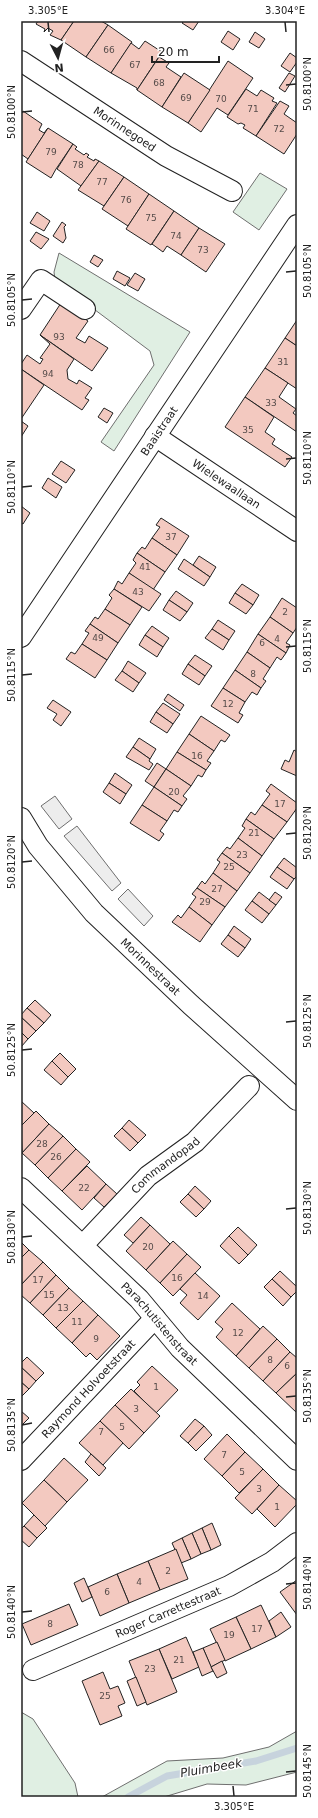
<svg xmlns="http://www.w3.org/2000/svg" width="318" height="1818" viewBox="0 0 318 1818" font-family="'DejaVu Sans',sans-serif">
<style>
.green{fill:#e0efe3;stroke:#6f6f6f}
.parking{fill:#ededed;stroke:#6f6f6f}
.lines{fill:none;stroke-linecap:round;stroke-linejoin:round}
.stream{stroke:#c7d3dd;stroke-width:7}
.building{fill:#f3c9c0;stroke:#222}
.minor-casing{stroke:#222;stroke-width:22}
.minor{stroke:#fff;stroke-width:20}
.ticks{fill:none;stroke:#222;stroke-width:1.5}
.labels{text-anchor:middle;stroke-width:3;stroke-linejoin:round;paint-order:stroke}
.number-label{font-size:9px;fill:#564c4a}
.street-label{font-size:11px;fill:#222;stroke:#fff}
.water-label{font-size:12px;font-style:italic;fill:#222;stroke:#fff}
.neatline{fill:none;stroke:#222;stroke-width:1.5}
.ticks-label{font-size:10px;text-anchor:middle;fill:#222}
</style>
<rect width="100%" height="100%" fill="#fff"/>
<g class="green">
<path d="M260 173 287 189 259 230 233 212Z"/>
<path d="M59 253 190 332 114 451 101 442 154 365 150 351 55 280 54 272Z"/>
<path d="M21 1712 33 1719 75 1783 78 1797H21Z"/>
<path d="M297 1731V1772L246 1785 207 1784 164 1797H102L167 1761 223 1758 269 1747Z"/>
</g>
<g class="parking">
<path d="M55 796 72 819 59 829 41 806Z"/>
<path d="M77 826 121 883 112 891 64 836Z"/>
<path d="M128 889 153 916 144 926 118 899Z"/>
</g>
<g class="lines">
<path class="stream" d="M128 1797 167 1776 256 1761 297 1748"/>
</g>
<g class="building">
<path d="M38 21H74L61 40 50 35 53 31 48 28 44 32 45 29 36 24Z"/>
<path d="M74 21H101L108 25 86 57 61 40Z"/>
<path d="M184 21H199L193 30 182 23Z"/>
<path d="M108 25 132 42 111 73 86 57Z"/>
<path d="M228 31 240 39 233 50 221 42Z"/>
<path d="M255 32 265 39 259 48 249 42Z"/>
<path d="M145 41 162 52 137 90V88L111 73 131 43 139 49Z"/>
<path d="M290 53 297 58V62L290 72 281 66Z"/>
<path d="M159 57 169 63 166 67 181 77 162 107 137 90Z"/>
<path d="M228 61 253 78 228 115 217 108 201 132 188 123Z"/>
<path d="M184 73 210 90 188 123 162 107Z"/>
<path d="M289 73 295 76 285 92 279 88Z"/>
<path d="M246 89 257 96 261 90 274 98 272 101 277 103 256 136 243 128 245 125 241 123 238 124 227 117Z"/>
<path d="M280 101 289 106 284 114 297 123V134L284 154 256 136Z"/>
<path d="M23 111 42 124 39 130 44 133 48 128 28 159 21 154V114Z"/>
<path d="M48 128 73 144 56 169 51 178 26 162Z"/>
<path d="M73 144 77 147 75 149 84 155 86 153 89 155 87 157 94 161 95 159 99 161 81 186 57 169Z"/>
<path d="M99 161 124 177 104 206 78 190Z"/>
<path d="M124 177 149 194 128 226 102 209Z"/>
<path d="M149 194 174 211 151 245 126 229Z"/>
<path d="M174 211 199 228 181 255 167 246 163 252 152 244Z"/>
<path d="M37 212 50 221 44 231 30 223Z"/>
<path d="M62 222 66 225 64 227 66 238 63 243 53 236Z"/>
<path d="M199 228 225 244 206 272 181 255Z"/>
<path d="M36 232 49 239 41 249 30 241Z"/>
<path d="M94 255 103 260 98 267 90 262Z"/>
<path d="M117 271 130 278 125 286 113 279Z"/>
<path d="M135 273 145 279 138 291 127 285Z"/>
<path d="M61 303 88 321 76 338 85 343 89 336 108 348 92 371 40 335Z"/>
<path d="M297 320V346L285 338Z"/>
<path d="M40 335 74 359 67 370 68 379 77 384 79 380 92 388 85 398 89 400 82 410 21 369V364L27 355 40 364 43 359 40 358 50 344Z"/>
<path d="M285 338 297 346V389L265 368Z"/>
<path d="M265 368 288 383 279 397 296 409 293 413 297 416V432L245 397Z"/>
<path d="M21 369 44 385 21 419Z"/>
<path d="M245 397 274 417 265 432 275 439 272 444 292 457 285 467 225 427Z"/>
<path d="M104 408 113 413 107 423 98 417Z"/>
<path d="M21 421 28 426 21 437Z"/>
<path d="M61 461 75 470 66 483 52 474Z"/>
<path d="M48 478 62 487 56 498 42 488Z"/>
<path d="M21 506 30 513 23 524 21 523Z"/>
<path d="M161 518 189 536 177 555 152 538 160 527 156 525Z"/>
<path d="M152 538 177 555 165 572 137 553 142 547 145 549Z"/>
<path d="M137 553 165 572 153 590 129 573 136 563 133 560Z"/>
<path d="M199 556 216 567 210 577 193 565Z"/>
<path d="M184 559 210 577 204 586 178 569Z"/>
<path d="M129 573 161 594 149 611 114 589 118 581 122 584Z"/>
<path d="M242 584 259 595 253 605 235 593Z"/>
<path d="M114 589 142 607 130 625 105 609 112 598 109 595Z"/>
<path d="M176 591 193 603 187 612 169 600Z"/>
<path d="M235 593 253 605 246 614 229 603Z"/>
<path d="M282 598 297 608V627L293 633 270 617Z"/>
<path d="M169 600 187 612 180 621 163 610Z"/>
<path d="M105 609 130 625 118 643 90 624 95 617 98 619Z"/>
<path d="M270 617 293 633 286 643 290 645 286 653 258 634Z"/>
<path d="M218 620 235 631 229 640 212 629Z"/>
<path d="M90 624 118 643 107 660 82 644 89 633 85 631Z"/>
<path d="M152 626 169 638 163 647 145 635Z"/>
<path d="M212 629 229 640 223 650 205 638Z"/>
<path d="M258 634 286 653 281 660 277 657 270 668 247 652Z"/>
<path d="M145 635 163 647 157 657 139 645Z"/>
<path d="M82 644 107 660 95 678 66 659 71 652 75 654Z"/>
<path d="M247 652 270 668 263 679 266 681 261 688 235 670Z"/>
<path d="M195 655 212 666 205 676 188 664Z"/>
<path d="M128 661 146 673 139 683 122 671Z"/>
<path d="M188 664 205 676 199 685 182 674Z"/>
<path d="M235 670 261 688 257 695 252 692 245 702 223 688Z"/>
<path d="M122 671 139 683 133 692 115 680Z"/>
<path d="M223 688 245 702 239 713 243 715 238 723 211 706Z"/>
<path d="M168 694 184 705 180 711 164 700Z"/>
<path d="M53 700 71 712 61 726 53 720 57 714 47 708Z"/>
<path d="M163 703 180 714 173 724 156 712Z"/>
<path d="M156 712 173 724 167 733 150 722Z"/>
<path d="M201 716 230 735 225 742 221 740 214 751 189 734Z"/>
<path d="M189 734 214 751 207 761 211 763 206 770 177 752Z"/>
<path d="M139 738 156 749 150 759 133 747Z"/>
<path d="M133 747 150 759 149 761 153 764 149 770 126 757Z"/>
<path d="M294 750 297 752V776L281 769 285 760 289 762Z"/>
<path d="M177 752 206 770 202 777 198 775 191 786 166 769Z"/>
<path d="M157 763 166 769 154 787 145 781Z"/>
<path d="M166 769 191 786 183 796 187 799 182 806 154 787Z"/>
<path d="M115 773 132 785 126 794 109 783Z"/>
<path d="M109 783 126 794 120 804 103 792Z"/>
<path d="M271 784 297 803V808L287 822 262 805 270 794 266 791Z"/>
<path d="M154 787 182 806 178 812 174 810 167 821 142 805Z"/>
<path d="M142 805 167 821 160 831 164 834 159 841 130 823Z"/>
<path d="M262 805 287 822 274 839 246 819 251 812 255 815Z"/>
<path d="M246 819 274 839 262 856 238 838 245 828 242 826Z"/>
<path d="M238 838 262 856 250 873 222 853 227 847 230 849Z"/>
<path d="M222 853 250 873 237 891 213 873 220 862 217 860Z"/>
<path d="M284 858 297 868V876L294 879 277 867Z"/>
<path d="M277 867 294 879 287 889 270 877Z"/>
<path d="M213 873 237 891 225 907 197 888 202 881 205 884Z"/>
<path d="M197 888 225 907 212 925 189 907 196 897 192 894Z"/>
<path d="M259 892 276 905 269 914 252 901Z"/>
<path d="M275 892 282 897 276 905 269 900Z"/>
<path d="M252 901 269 914 262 923 245 910Z"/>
<path d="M189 907 212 925 200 942 172 922 178 915 181 918Z"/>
<path d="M234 926 251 939 245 948 228 935Z"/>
<path d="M228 935 245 948 238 957 221 944Z"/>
<path d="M35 1000 51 1015 44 1023 27 1008Z"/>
<path d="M27 1008 44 1023 36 1031 21 1017V1015Z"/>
<path d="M21 1017 36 1031 28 1039 21 1032Z"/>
<path d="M21 1032 28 1039 21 1047Z"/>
<path d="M60 1053 76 1069 68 1077 52 1061Z"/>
<path d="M52 1061 68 1077 61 1085 44 1070Z"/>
<path d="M21 1101 34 1113 21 1126Z"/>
<path d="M36 1111 49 1124 22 1153 21 1126Z"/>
<path d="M129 1120 146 1135 138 1143 122 1128Z"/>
<path d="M49 1124 63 1136 35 1165 22 1153Z"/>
<path d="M122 1128 138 1143 130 1151 114 1136Z"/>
<path d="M63 1136 76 1149 48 1178 35 1165Z"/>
<path d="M76 1149 90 1162 62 1191 48 1178Z"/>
<path d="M87 1166 106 1184 82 1210 62 1191Z"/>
<path d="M106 1184 117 1194 104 1207 94 1198Z"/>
<path d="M195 1186 211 1201 204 1209 188 1194Z"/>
<path d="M188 1194 204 1209 196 1217 180 1202Z"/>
<path d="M141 1217 150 1225 133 1243 124 1235Z"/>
<path d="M150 1225 170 1244 146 1270 126 1251Z"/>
<path d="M238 1227 257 1245 248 1255 229 1236Z"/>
<path d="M229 1236 248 1255 239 1264 220 1246Z"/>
<path d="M173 1241 187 1254 160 1283 146 1270Z"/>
<path d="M21 1242 29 1250 21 1258Z"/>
<path d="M29 1250 43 1262 21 1285V1258Z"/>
<path d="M187 1254 201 1267 173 1296 160 1283Z"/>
<path d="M43 1262 56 1275 30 1303 21 1295V1285Z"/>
<path d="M280 1271 297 1287V1291L291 1297 272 1279Z"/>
<path d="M195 1273 220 1296 198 1320 180 1303 187 1295 180 1289Z"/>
<path d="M56 1275 69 1288 43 1315 30 1303Z"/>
<path d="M272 1279 291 1297 283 1306 264 1287Z"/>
<path d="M69 1288 83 1301 56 1328 43 1315Z"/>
<path d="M83 1301 98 1315 72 1343 56 1328Z"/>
<path d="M232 1303 260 1329 236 1356 216 1337 223 1329 215 1322Z"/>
<path d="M98 1315 120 1336 97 1360 90 1353 86 1357 72 1343Z"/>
<path d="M263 1326 277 1339 249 1368 236 1356Z"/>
<path d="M277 1339 290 1352 263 1381 249 1368Z"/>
<path d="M290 1352 297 1358V1373L276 1393 263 1381Z"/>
<path d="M27 1357 44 1373 36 1381 21 1367V1363Z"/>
<path d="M152 1366 178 1390 156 1413 134 1391 140 1385 137 1382Z"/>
<path d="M21 1367 36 1381 29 1389 21 1382Z"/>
<path d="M297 1373V1413L276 1393Z"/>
<path d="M21 1382 29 1389 21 1397Z"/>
<path d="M131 1389 160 1416 144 1433 115 1405Z"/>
<path d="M115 1405 144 1433 129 1449 100 1421Z"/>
<path d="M21 1411 29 1418 21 1426Z"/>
<path d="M195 1419 204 1426 188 1443 180 1436Z"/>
<path d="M100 1421 123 1443 103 1465 79 1443Z"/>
<path d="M204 1426 212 1435 196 1451 188 1443Z"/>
<path d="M227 1434 245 1452 222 1476 204 1459Z"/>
<path d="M245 1452 263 1469 239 1493 222 1476Z"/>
<path d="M91 1454 106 1468 99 1476 85 1462Z"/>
<path d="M64 1458 88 1480 67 1502 44 1480Z"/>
<path d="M263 1469 279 1485 252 1514 235 1498Z"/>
<path d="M44 1480 67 1502 45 1526 22 1503Z"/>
<path d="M279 1485 297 1501V1504L275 1527 257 1509Z"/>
<path d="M34 1515 47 1528 37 1538 24 1526Z"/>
<path d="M212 1523 221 1545 211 1550 202 1528Z"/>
<path d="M24 1526 37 1538 29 1547 21 1540V1529Z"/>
<path d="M202 1528 211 1550 201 1554 192 1533Z"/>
<path d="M192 1533 201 1554 191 1559 182 1538Z"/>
<path d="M182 1538 191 1559 181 1563 172 1543Z"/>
<path d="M176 1549 188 1579 160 1590 148 1561Z"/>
<path d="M148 1561 160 1590 129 1603 117 1574Z"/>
<path d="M117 1574 129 1603 100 1616 88 1587Z"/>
<path d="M84 1578 92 1597 82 1602 74 1583Z"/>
<path d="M297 1580V1615L280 1592Z"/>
<path d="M69 1604 78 1625 31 1645 22 1624Z"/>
<path d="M261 1605 276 1637 251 1649 236 1617Z"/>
<path d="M281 1612 291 1627 276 1637 269 1621Z"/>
<path d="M236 1617 251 1649 225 1661 210 1629Z"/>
<path d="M186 1637 199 1667 172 1679 159 1649Z"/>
<path d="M217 1642 225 1660 211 1667 203 1648Z"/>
<path d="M203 1648 213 1671 202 1676 193 1652Z"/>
<path d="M159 1649 177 1692 147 1705 129 1661Z"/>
<path d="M222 1661 227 1673 217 1678 211 1667Z"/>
<path d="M103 1672 110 1689 118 1686 125 1703 118 1706 122 1716 100 1725 82 1681Z"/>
<path d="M136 1677 146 1702 137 1706 127 1681Z"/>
</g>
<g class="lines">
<g class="minor-casing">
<g id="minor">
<path id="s1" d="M21 61 166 156 232 191"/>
<path d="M21 309 41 280 85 309"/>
<path id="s2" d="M155 436 297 531"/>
<path id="s3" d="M21 637 297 225"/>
<path id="s4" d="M21 818 38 846 94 913 191 1005 297 1100"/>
<path id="s5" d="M21 1188 139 1299 180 1348 297 1460"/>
<path id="s6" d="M83 1245 148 1176 195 1142 249 1086"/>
<path id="s7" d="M21 1460 155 1318"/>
<path id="s8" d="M33 1670 229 1586 272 1562 297 1543"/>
</g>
</g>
<use href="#minor" class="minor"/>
</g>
<path class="ticks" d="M48 22 49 32M285 22 286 32M286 85 296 84M22 112 32 111M286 272 296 271M22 300 32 299M286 459 296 458M22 487 32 486M286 647 296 646M22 675 32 674M286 834 296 833M22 862 32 861M286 1022 296 1021M22 1050 32 1049M286 1209 296 1208M22 1237 32 1236M286 1397 296 1396M22 1425 32 1423M286 1584 296 1583M22 1612 32 1611M286 1772 296 1771M233 1786 234 1796"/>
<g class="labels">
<g class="number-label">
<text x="109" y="53">66</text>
<text x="135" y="68">67</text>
<text x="159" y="86">68</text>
<text x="186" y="101">69</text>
<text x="221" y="102">70</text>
<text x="253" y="112">71</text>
<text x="279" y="132">72</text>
<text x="51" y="155">79</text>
<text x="78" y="168">78</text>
<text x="102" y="185">77</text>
<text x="126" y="203">76</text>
<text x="151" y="221">75</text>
<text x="176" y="239">74</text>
<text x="203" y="253">73</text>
<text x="59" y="340">93</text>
<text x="283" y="365">31</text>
<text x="48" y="377">94</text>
<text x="271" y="406">33</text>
<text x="248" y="433">35</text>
<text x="171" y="540">37</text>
<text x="145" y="570">41</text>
<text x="138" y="595">43</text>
<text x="285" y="615">2</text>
<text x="98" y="641">49</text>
<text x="277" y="642">4</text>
<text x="262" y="646">6</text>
<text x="253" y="677">8</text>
<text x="228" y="707">12</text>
<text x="197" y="759">16</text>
<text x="174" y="795">20</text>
<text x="280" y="807">17</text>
<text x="254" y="836">21</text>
<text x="242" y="858">23</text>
<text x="229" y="870">25</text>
<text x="217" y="892">27</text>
<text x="205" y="905">29</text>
<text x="42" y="1147">28</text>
<text x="56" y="1160">26</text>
<text x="84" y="1191">22</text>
<text x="148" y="1250">20</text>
<text x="177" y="1281">16</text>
<text x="38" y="1283">17</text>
<text x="49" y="1298">15</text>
<text x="203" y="1299">14</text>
<text x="63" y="1311">13</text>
<text x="77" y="1325">11</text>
<text x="238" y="1336">12</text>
<text x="96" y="1342">9</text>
<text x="270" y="1363">8</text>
<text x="287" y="1369">6</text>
<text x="156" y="1390">1</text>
<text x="136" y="1412">3</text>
<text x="122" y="1430">5</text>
<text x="101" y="1435">7</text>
<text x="224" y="1458">7</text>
<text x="242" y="1475">5</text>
<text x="259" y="1492">3</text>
<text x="277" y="1510">1</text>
<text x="168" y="1574">2</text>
<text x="139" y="1585">4</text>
<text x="107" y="1595">6</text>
<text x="50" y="1627">8</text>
<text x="257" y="1632">17</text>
<text x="229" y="1638">19</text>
<text x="179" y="1663">21</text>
<text x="150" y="1672">23</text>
<text x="105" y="1699">25</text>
</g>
<g class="street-label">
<text dy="4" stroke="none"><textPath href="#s1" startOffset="124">Morinnegoed</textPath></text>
<text dy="4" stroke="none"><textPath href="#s3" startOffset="248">Baaistraat</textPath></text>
<text dy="4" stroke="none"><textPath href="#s2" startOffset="86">Wielewaallaan</textPath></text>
<text dy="4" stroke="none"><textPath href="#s4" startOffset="198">Morinnestraat</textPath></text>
<text dy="4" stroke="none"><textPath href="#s6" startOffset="115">Commandopad</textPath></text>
<text dy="4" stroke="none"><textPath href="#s5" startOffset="194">Parachutistenstraat</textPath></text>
<text dy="4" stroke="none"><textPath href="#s7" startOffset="98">Raymond Holvoetstraat</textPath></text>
<text dy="4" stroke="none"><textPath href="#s8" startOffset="147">Roger Carrettestraat</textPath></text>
</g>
<g class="water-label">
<text transform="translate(211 1768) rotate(-10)" y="4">Pluimbeek</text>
</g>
</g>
<rect width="318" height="1818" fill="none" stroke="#ffffff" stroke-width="44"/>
<g transform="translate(58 58) rotate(174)" stroke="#ffffff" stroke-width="3" paint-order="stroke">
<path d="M0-3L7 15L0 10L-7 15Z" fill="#222222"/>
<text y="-6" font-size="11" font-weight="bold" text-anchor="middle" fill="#222222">N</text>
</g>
<path d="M152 56v6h67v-6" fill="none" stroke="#222222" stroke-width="2"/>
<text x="158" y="56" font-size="12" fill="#222222" stroke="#ffffff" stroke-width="3" paint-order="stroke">20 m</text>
<rect x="22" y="22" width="274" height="1774" class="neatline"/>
<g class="ticks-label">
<text x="48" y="14">3.305°E</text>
<text x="285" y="14">3.304°E</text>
<text transform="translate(307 84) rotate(-90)" y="4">50.8100°N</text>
<text transform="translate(11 112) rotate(-90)" y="4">50.8100°N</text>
<text transform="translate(307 271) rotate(-90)" y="4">50.8105°N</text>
<text transform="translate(11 300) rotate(-90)" y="4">50.8105°N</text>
<text transform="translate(307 458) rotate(-90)" y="4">50.8110°N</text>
<text transform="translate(11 487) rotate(-90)" y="4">50.8110°N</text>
<text transform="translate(307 646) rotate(-90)" y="4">50.8115°N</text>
<text transform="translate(11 675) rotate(-90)" y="4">50.8115°N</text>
<text transform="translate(307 833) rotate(-90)" y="4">50.8120°N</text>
<text transform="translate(11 862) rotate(-90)" y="4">50.8120°N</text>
<text transform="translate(307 1021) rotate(-90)" y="4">50.8125°N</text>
<text transform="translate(11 1050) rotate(-90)" y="4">50.8125°N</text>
<text transform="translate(307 1208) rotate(-90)" y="4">50.8130°N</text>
<text transform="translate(11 1237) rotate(-90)" y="4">50.8130°N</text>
<text transform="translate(307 1396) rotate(-90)" y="4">50.8135°N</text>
<text transform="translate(11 1425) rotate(-90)" y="4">50.8135°N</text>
<text transform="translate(307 1583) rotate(-90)" y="4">50.8140°N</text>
<text transform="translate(11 1612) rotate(-90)" y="4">50.8140°N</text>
<text transform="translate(307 1771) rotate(-90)" y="4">50.8145°N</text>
<text x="234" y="1810">3.305°E</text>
</g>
</svg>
